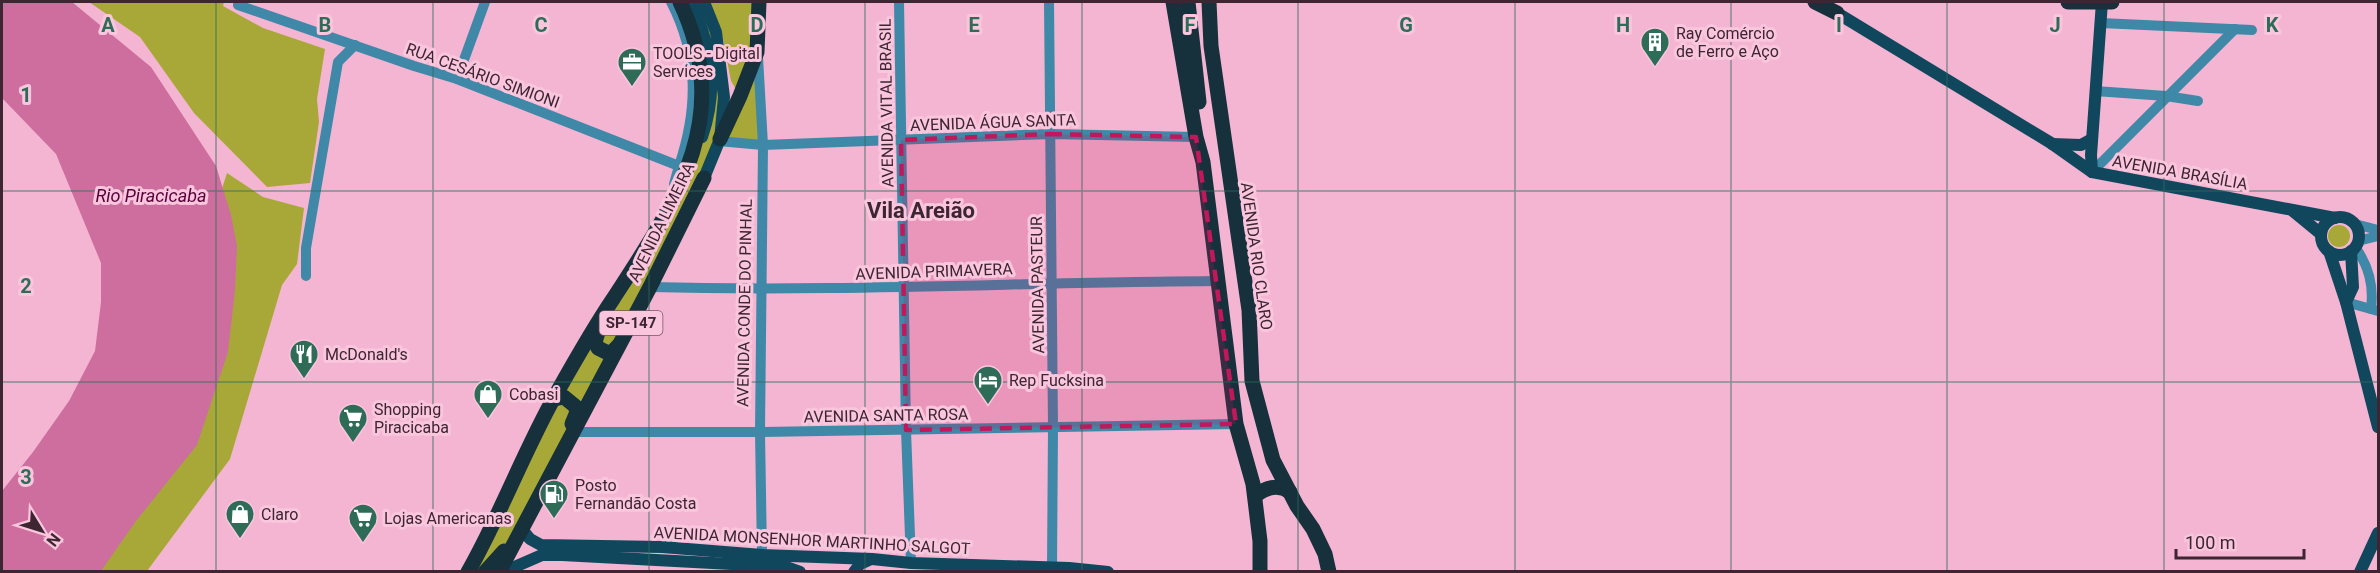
<svg xmlns="http://www.w3.org/2000/svg" width="2380" height="573" viewBox="0 0 2380 573" font-family="Roboto,sans-serif">
<style>
.green{fill:#a8a838}
.water{fill:#ce6e9f}
.lines{fill:none;stroke-linecap:round;stroke-linejoin:round}
.minor{stroke:#3f88a8;stroke-width:10}
.major{stroke:#11475d;stroke-width:12}
.highway{stroke:#16303c;stroke-width:15}
.marked{fill:#c2185b;fill-opacity:0.2;stroke:#c2185b;stroke-width:4.5;stroke-dasharray:12 8;stroke-linejoin:round}
.grid{fill:none;stroke:#2e6c58;stroke-width:1.5;stroke-opacity:0.55}
.labels{text-anchor:middle;stroke-width:6;stroke-linejoin:round;paint-order:stroke}
.shield{fill:#f9c6dd;stroke:#755565;stroke-width:1.5}
.shield-label{font-size:15px;font-weight:bold;fill:#3d2531}
.poi-label{font-size:16px;fill:#3d2531;stroke:#f9c6dd;text-anchor:start}
.street-label{font-size:16px;fill:#3d2531;stroke:#f9c6dd}
.water-label{font-size:18px;font-style:italic;fill:#5a0039;stroke:#f9c6dd}
.district-label{font-size:22px;font-weight:bold;fill:#3d2531;stroke:#f9c6dd}
.grid-label{font-size:20px;text-anchor:middle;font-weight:bold;fill:#2e6c58;stroke:#f9c6dd;stroke-width:6;stroke-linejoin:round;paint-order:stroke}
</style>
<rect width="100%" height="100%" fill="#f4b5d2"/>
<g class="green">
<path d="M89 2H224L223 6 263 28 325 49 317 99 319 122 310 183 267 187 194 113 140 37Z"/>
<path d="M692 2 716 32 720 138 499 571 468 572 695 154Z"/>
<path d="M709 2H759L763 145 726 138 740 96 731 81 723 39Z"/>
<path d="M227 173 263 197 304 208 297 264 282 285 230 459 147 571 98 572Z"/>
<circle cx="2339" cy="236" r="11"/>
</g>
<path class="water" d="M2 2H72L151 67 216 166 231 215 237 246 235 290 228 352 197 445 136 521 101 571H2V491L33 452 69 401 95 351 101 302V263L56 154 2 98Z"/>
<g class="lines">
<g class="minor">
<path d="M671 2C699 56 698 109 679 166"/>
<path d="M899 2 906 430 911 563"/>
<path d="M1049 2 1053 427 1052 569"/>
<path d="M238 5 414 66 457 79 679 166 674 184"/>
<path d="M2101 23 2252 30"/>
<path d="M758 57 763 145 760 432 762 555"/>
<path d="M457 79 485 2"/>
<path d="M2095 91 2166 96 2198 101"/>
<path d="M718 141 763 145 1050 134 1196 137"/>
<path d="M2092 172 2235 29"/>
<path d="M2355 224 2378 230"/>
<path d="M2358 241 2378 236"/>
<path d="M2355 247C2369 266 2374 285 2371 309"/>
<path d="M306 276V248L338 62 355 45"/>
<path d="M650 287C840 292 1029 282 1219 281"/>
<path d="M2346 302 2378 311"/>
<path d="M573 432H760L1236 424"/>
</g>
<g class="major">
<path d="M692 2C711 48 719 88 702 137"/>
<path d="M1837 13 2051 143 2092 172 2335 218"/>
<path d="M2052 144 2081 145 2092 139"/>
<path d="M2092 172 2091 155 2102 2"/>
<path d="M704 178 720 139 724 97 716 32 704 2"/>
<path d="M2293 211 2321 234"/>
<circle cx="2340" cy="236" r="19"/>
<path d="M2329 251 2346 302 2378 427"/>
<path d="M2346 302 2353 287 2351 251"/>
<path d="M521 528 530 539 541 545 662 547 762 555 872 559 911 563 1069 568 1108 572"/>
<path d="M503 572 542 555H562L786 567 800 572"/>
<path d="M854 572 860 564 871 559"/>
<path d="M2360 572 2378 533"/>
</g>
<g class="highway">
<path d="M1173 2 1196 137 1203 162 1236 424 1253 484 1260 541V572"/>
<path d="M1188 2 1199 102"/>
<path d="M1209 2 1211 46 1249 310 1252 381 1273 460 1297 506 1313 529 1325 554 1329 572"/>
<path d="M1815 2 1837 13"/>
<path d="M2068 2H2112"/>
<path d="M720 139 740 96 757 52 759 2"/>
<path d="M600 326 595 342 598 348 608 353 612 352 619 345"/>
<path d="M554 399 564 397 575 406 577 412 572 424"/>
<path d="M1255 496C1265 488 1278 483 1290 492"/>
<path d="M468 572C500 516 523 453 555 396 573 364 592 330 613 299 676 202 735 119 680 2"/>
<path d="M485 572 504 551"/>
<path d="M499 572 650 287 704 178"/>
</g>
</g>
<path class="marked" d="M1050 134 1196 137 1236 424 906 430 901 140Z"/>
<path class="grid" d="M216 2V572M433 2V572M649 2V572M865 2V572M1082 2V572M1298 2V572M1515 2V572M1731 2V572M1947 2V572M2164 2V572M2 191H2378M2 382H2378"/>
<defs>
<g id="building-pin" transform="scale(1.5)"><path d="M0 17L-7.5 6A9.5 9.5 0 1 1 7.5 6Z" fill="#2e6c58" stroke="#f9c6dd"/><path d="M-4-6H4V6H1V3H-1V6H-4ZM-2.5-4.3h1.7v1.8h-1.7ZM.8-4.3h1.7v1.8H.8ZM-2.5-1h1.7V.8h-1.7ZM.8-1h1.7V.8H.8Z" fill="#fff"/></g>
<g id="office-pin" transform="scale(1.5)"><path d="M0 17L-7.5 6A9.5 9.5 0 1 1 7.5 6Z" fill="#2e6c58" stroke="#f9c6dd"/><path d="M-6-3h4V-5.5h4V-3h4V5H-6ZM-1-4.5V-3h2v-1.5ZM-6 0V1H6V0Z" fill="#fff"/></g>
<g id="restaurant-pin" transform="scale(1.5)"><path d="M0 17L-7.5 6A9.5 9.5 0 1 1 7.5 6Z" fill="#2e6c58" stroke="#f9c6dd"/><path d="M-5-6h1v4h1v-4h1v4h1v-4h1v5L-1.5 .5V6h-2V.5L-5-1ZM5-6V6H3V1.5H1.5Q1.5-4 5-6Z" fill="#fff"/></g>
<g id="hotel-pin" transform="scale(1.5)"><path d="M0 17L-7.5 6A9.5 9.5 0 1 1 7.5 6Z" fill="#2e6c58" stroke="#f9c6dd"/><path d="M-6-4.5h1.5V1H6V5H4.5V3h-9V5H-6ZM-4 0a1.8 1.8 0 1 1 3.6 0ZM.5 0V-2.5h3Q6-2.5 6 0Z" fill="#fff"/></g>
<g id="shop-pin" transform="scale(1.5)"><path d="M0 17L-7.5 6A9.5 9.5 0 1 1 7.5 6Z" fill="#2e6c58" stroke="#f9c6dd"/><path d="M-5-2.5h2.3a2.7 3.5 0 0 1 5.4 0H5L5.5 6h-11ZM-1.5-2.5h3a1.5 2.3 0 0 0-3 0Z" fill="#fff"/></g>
<g id="supermarket-pin" transform="scale(1.5)"><path d="M0 17L-7.5 6A9.5 9.5 0 1 1 7.5 6Z" fill="#2e6c58" stroke="#f9c6dd"/><path d="M-6-5.5h2.5l.6 2H6L4.5 2H-2.5L-4.4-4H-6ZM-1.5 3.2a1.3 1.3 0 1 0 .1 0ZM3 3.2a1.3 1.3 0 1 0 .1 0Z" fill="#fff"/></g>
<g id="fuel-pin" transform="scale(1.5)"><path d="M0 17L-7.5 6A9.5 9.5 0 1 1 7.5 6Z" fill="#2e6c58" stroke="#f9c6dd"/><path d="M-5.5-6h7V0h2V4h1.3V-2.5L3-4.5l.8-.8L6-3V5H2.5V1h-1V6h-7ZM-4.2-4.7v3.2H.2V-4.7Z" fill="#fff"/></g>
</defs>
<g fill-rule="evenodd">
<use href="#building-pin" x="1655" y="42"/>
<use href="#office-pin" x="632" y="62"/>
<use href="#restaurant-pin" x="304" y="354"/>
<use href="#hotel-pin" x="988" y="380"/>
<use href="#shop-pin" x="488" y="394"/>
<use href="#supermarket-pin" x="353" y="418"/>
<use href="#fuel-pin" x="554" y="494"/>
<use href="#shop-pin" x="240" y="514"/>
<use href="#supermarket-pin" x="363" y="518"/>
</g>
<g class="labels">
<rect class="shield" x="599.5" y="311" width="63" height="24" rx="4.5"/>
<g class="shield-label">
<text x="631" y="328">SP-147</text>
</g>
<g class="poi-label">
<text x="1676" y="39">Ray Comércio<tspan x="1676" dy="18">de Ferro e Aço</tspan></text>
<text x="653" y="59">TOOLS - Digital<tspan x="653" dy="18">Services</tspan></text>
<text x="325" y="360">McDonald's</text>
<text x="1009" y="386">Rep Fucksina</text>
<text x="509" y="400">Cobasi</text>
<text x="374" y="415">Shopping<tspan x="374" dy="18">Piracicaba</tspan></text>
<text x="575" y="491">Posto<tspan x="575" dy="18">Fernandão Costa</tspan></text>
<text x="261" y="520">Claro</text>
<text x="384" y="524">Lojas Americanas</text>
</g>
<g class="street-label">
<text transform="translate(483 75) rotate(20)" y="6">RUA CESÁRIO SIMIONI</text>
<text transform="translate(886 103) rotate(-91)" y="6">AVENIDA VITAL BRASIL</text>
<text transform="translate(993 122) rotate(-2)" y="6">AVENIDA ÁGUA SANTA</text>
<text transform="translate(2180 172) rotate(10)" y="6">AVENIDA BRASÍLIA</text>
<text transform="translate(661 222) rotate(-64)" y="6">AVENIDA LIMEIRA</text>
<text transform="translate(1257 256) rotate(82)" y="6">AVENIDA RIO CLARO</text>
<text transform="translate(934 271) rotate(-2)" y="6">AVENIDA PRIMAVERA</text>
<text transform="translate(1037 285) rotate(-91)" y="6">AVENIDA PASTEUR</text>
<text transform="translate(744 303) rotate(-89)" y="6">AVENIDA CONDE DO PINHAL</text>
<text transform="translate(886 415) rotate(-1)" y="6">AVENIDA SANTA ROSA</text>
<text transform="translate(812 540) rotate(3)" y="6">AVENIDA MONSENHOR MARTINHO SALGOT</text>
</g>
<g class="water-label">
<text x="151" y="202">Rio Piracicaba</text>
</g>
<g class="district-label">
<text x="921" y="218">Vila Areião</text>
</g>
</g>
<g class="grid-label">
<text x="108" y="32">A</text>
<text x="325" y="32">B</text>
<text x="541" y="32">C</text>
<text x="757" y="32">D</text>
<text x="974" y="32">E</text>
<text x="1190" y="32">F</text>
<text x="1406" y="32">G</text>
<text x="1623" y="32">H</text>
<text x="1839" y="32">I</text>
<text x="2055" y="32">J</text>
<text x="2272" y="32">K</text>
<text x="26" y="102">1</text>
<text x="26" y="293">2</text>
<text x="26" y="484">3</text>
</g>
<rect width="2380" height="573" fill="none" stroke="#3d2531" stroke-width="6"/>
<g transform="translate(42 531) rotate(128)" stroke="#f9c6dd" stroke-width="4.5" paint-order="stroke">
<path d="M0-4.5L10 22L0 15L-10 22Z" fill="#3d2531"/>
<text y="-9" font-size="16" font-weight="bold" text-anchor="middle" fill="#3d2531">N</text>
</g>
<path d="M2176 549v9h128v-9" fill="none" stroke="#3d2531" stroke-width="3"/>
<text x="2185" y="549" font-size="18" fill="#3d2531" stroke="#f9c6dd" stroke-width="4.5" paint-order="stroke">100 m</text>
</svg>
